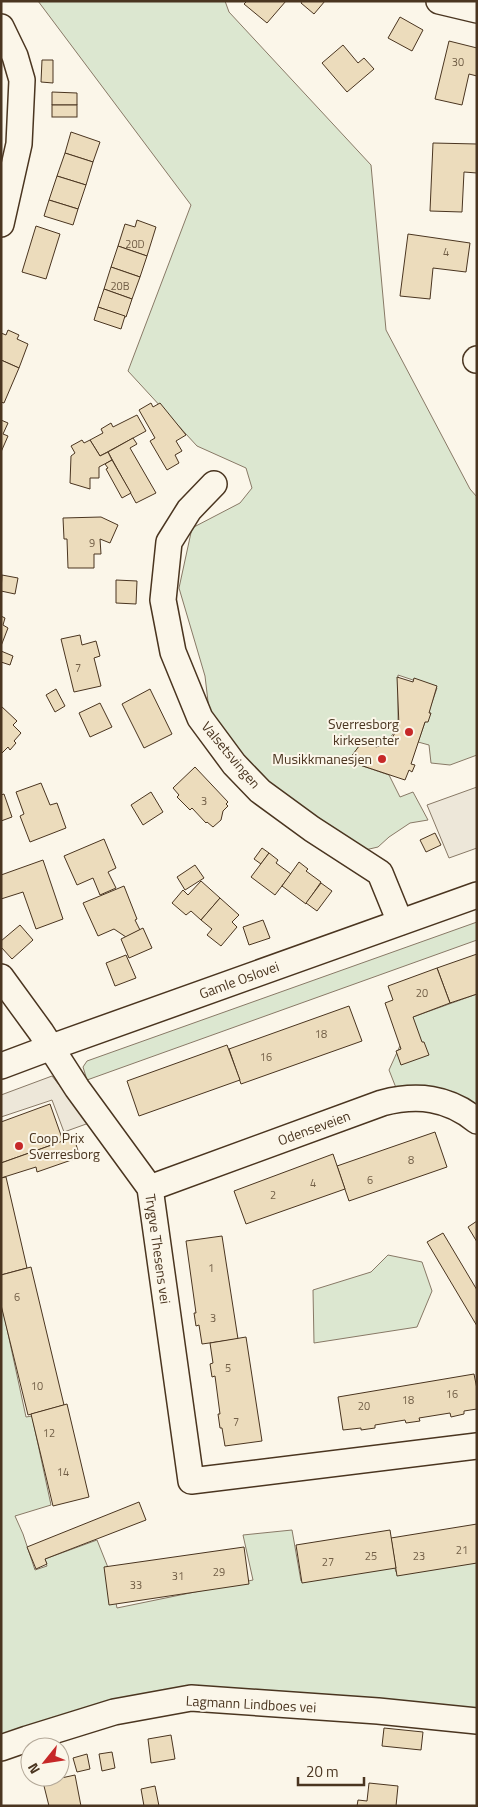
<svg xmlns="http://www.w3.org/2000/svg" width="478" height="1807" viewBox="0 0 478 1807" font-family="'Titillium Web',sans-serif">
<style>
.green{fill:#dce7d0;stroke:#887966}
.parking{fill:#ede7d9;stroke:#887966}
.building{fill:#ecdcbc;stroke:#4a3520}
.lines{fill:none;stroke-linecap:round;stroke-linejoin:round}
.minor-casing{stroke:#4a3520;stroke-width:28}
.minor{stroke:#fbf6e9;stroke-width:25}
.poi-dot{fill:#c62828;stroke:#fbf6e9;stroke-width:2}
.labels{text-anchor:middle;stroke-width:4;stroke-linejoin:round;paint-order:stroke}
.number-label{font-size:11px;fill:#725f47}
.poi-label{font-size:14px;fill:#4a3520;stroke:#fbf6e9;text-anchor:end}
.street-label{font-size:14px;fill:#4a3520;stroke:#fbf6e9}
</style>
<rect width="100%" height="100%" fill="#fbf6e9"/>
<g class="green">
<path d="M38 1H225L229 12 371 165 386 330 470 489 477 497V755L450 765 431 763 429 745 418 742 437 688 398 675V727L382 749 365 739 348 761 389 775 400 797 413 792 428 820 410 823 389 837 378 847 365 850 318 822 267 782 241 753 209 710 205 676 179 588 192 528 240 503 252 488 246 468 197 446 128 371 191 205Z"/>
<path d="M477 922V940L87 1080 83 1067 87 1061Z"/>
<path d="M477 994V1118L400 1098 389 1070 413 1017Z"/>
<path d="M388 1255 422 1262 432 1291 417 1327 314 1343 313 1290 371 1272Z"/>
<path d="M1 1301 26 1417 32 1416 51 1505 15 1516 23 1534 35 1570 47 1566 45 1559 97 1540 109 1570 117 1608 253 1580 243 1535 292 1530 301 1581 394 1565 396 1572 477 1558V1721L191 1698 1 1751Z"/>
</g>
<g class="parking">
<path d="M477 787V848L449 858 427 805Z"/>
<path d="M52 1076 89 1123 64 1132 52 1100 1 1117V1095Z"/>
</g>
<g class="building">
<path d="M247 1H286L267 23 244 4Z"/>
<path d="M302 1H325L314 14 301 3Z"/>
<path d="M400 17 423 30 412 51 388 38Z"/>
<path d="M449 41 477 48V76L469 74 462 105 435 99Z"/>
<path d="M343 45 358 63 364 58 374 69 347 92 322 63Z"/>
<path d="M42 60H53V83L41 82Z"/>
<path d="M52 92 77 93V105H52Z"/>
<rect x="52" y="105" width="25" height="12"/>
<path d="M71 132 100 142 93 162 65 153Z"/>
<path d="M433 143 477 144V173L464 172 462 212 430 211Z"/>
<path d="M65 153 93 162 86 185 57 176Z"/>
<path d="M57 176 86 185 78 209 49 200Z"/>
<path d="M49 200 78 209 73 225 44 216Z"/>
<path d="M137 220 156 227 147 256 118 246 125 224 135 227Z"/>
<path d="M36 226 60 234 46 279 22 272Z"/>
<path d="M408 234 470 243 466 272 433 268 430 299 400 296Z"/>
<path d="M118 246 147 256 140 277 111 267Z"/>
<path d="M111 267 140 277 132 299 104 289Z"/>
<path d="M104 289 132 299 126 317 98 307Z"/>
<path d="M98 307 125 316 121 329 94 320Z"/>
<path d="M8 330 19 335 17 339 28 344 19 368 1 360V333L6 335Z"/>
<path d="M1 360 19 368 4 403 1 402Z"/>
<path d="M151 403 153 407 160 403 186 435 176 441 182 451 175 455 179 463 167 470 150 441 155 438 139 410Z"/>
<path d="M137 415 146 431 100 456 90 440 103 433 101 429 111 423 113 427Z"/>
<path d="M1 420 8 423 3 434 8 436 1 452Z"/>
<path d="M133 438 137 444 130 448 156 493 136 503 108 452Z"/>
<path d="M82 440 84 443 90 440 100 456 108 452 112 460 99 467V478H90V489L70 483 71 456 75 453 71 446Z"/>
<path d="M112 460 131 493 122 498 106 469 108 468 105 464Z"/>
<path d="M101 517 118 525 110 543 100 539 101 554H94V568H68L67 539H64L63 518Z"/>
<path d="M2 575 18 578 15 594 1 591Z"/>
<path d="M116 580 137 581 136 604 116 603Z"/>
<path d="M1 616 5 618 3 625 8 628 1 646Z"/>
<path d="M80 635 82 645 96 641 100 656 94 658 101 686 74 692 61 639Z"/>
<path d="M1 651 13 656 10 665 1 662Z"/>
<path d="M397 677 413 682 414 678 437 686 429 713H431L428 722H425L411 764 415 765 412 772 409 770 405 780 348 761 365 738 376 747 389 743 399 726Z"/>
<path d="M56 689 65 706 55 712 46 695Z"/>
<path d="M150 689 172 734 144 748 122 704Z"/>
<path d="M100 703 112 727 90 737 79 713Z"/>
<path d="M1 706 17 721 13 725 21 733 14 741 16 743 10 750 8 747 1 754Z"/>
<path d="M195 767 228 802 226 804 228 806 223 811 221 820 213 827 207 822 206 823 192 808 190 810 177 797 179 795 173 788Z"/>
<path d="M41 783 50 805 57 803 66 828 30 842 20 816 24 814 16 792Z"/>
<path d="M151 792 163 812 143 825 131 805Z"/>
<path d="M4 794 12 817 1 821V795Z"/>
<path d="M435 833 441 845 426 852 420 840Z"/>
<path d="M104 839 116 868 108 872 116 888 100 895 93 878 77 885 64 856Z"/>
<path d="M262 848 269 853 261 864 254 859Z"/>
<path d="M269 853 278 860 276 863 291 874 275 895 251 877Z"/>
<path d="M43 860 63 919 36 929 23 892 1 899V875Z"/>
<path d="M299 862 308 869 306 871 321 882 306 904 282 886Z"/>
<path d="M195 865 204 878 185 890 177 877Z"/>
<path d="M201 881 220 898 201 920 191 911 186 915 172 903 183 890 188 895Z"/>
<path d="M321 883 332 891 317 911 306 903Z"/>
<path d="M124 886 137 919 135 920 140 930 126 937 114 929 98 936 83 903Z"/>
<path d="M220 898 239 915 232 922 237 927 221 946 207 935 212 929 201 920Z"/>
<path d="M263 920 270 938 249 945 243 927Z"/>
<path d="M20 925 33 940 12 959 1 947V941Z"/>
<path d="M143 928 152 948 129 958 121 939Z"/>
<path d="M477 954V994L450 1003 437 968Z"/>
<path d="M126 955 136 978 115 986 106 963Z"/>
<path d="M437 968 450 1003 413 1017 422 1042H424L429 1055 401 1065 396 1051 401 1049 385 1003 393 1000 388 986Z"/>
<path d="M349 1006 362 1041 241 1084 229 1049Z"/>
<path d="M227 1045 240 1080 139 1116 127 1081Z"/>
<path d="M50 1104 63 1141 1 1163V1122Z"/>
<path d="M435 1132 447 1167 349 1201 337 1166Z"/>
<path d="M73 1135 80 1157 37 1172 36 1167 1 1178V1163L63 1141 62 1139Z"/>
<path d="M333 1154 345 1189 246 1224 234 1191Z"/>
<path d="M6 1177 27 1268 1 1275V1178Z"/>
<path d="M477 1221V1242L468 1227Z"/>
<path d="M443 1233 477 1290V1326L427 1242Z"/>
<path d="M222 1236 238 1339 202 1344 199 1325 196 1326 194 1313H196L186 1241Z"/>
<path d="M31 1267 64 1405 28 1415 1 1305V1275Z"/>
<path d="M246 1337 262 1441 225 1446 222 1428H220L218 1414H220L215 1376 212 1377 210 1364 213 1363 210 1343Z"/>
<path d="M474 1374 477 1389V1409L464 1411V1414L451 1417 450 1413 419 1418 420 1421 406 1423 405 1420 375 1425V1428L361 1430V1428L343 1430 338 1397Z"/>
<path d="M67 1404 89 1497 53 1506 31 1414Z"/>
<path d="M139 1502 146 1520 45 1559 47 1564 36 1569 27 1547Z"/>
<path d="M477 1524V1563L397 1576 391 1538Z"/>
<path d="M390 1530 396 1568 302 1583 296 1545Z"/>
<path d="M244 1547 249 1584 109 1605 104 1567Z"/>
<path d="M384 1728 423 1732 421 1750 382 1746Z"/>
<path d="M171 1735 175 1759 151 1763 148 1739Z"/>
<path d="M112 1752 115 1768 102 1771 99 1754Z"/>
<path d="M87 1754 90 1769 77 1772 73 1758Z"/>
<path d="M75 1775 81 1806H49L43 1782Z"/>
<path d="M369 1783 398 1786 396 1806H357L358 1800 367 1801Z"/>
<path d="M155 1786 159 1806H144L141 1789Z"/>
</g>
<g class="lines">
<g class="minor-casing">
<g id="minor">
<path d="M439 1 477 10"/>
<path d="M1 27 15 56 22 80 19 144 1 224"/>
<path d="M476 360 477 359"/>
<path d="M214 484 189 510 169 542 163 600 173 652 200 718 234 764 260 791 312 829 380 873 400 922"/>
<path d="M1 977 41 1032 77 1088 150 1188 191 1481 477 1446"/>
<path d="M1 1066 49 1048 477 895"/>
<path d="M150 1188 382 1103C417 1094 448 1097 477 1121"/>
<path d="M1 1748 27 1739 114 1712 191 1698 378 1711 477 1721"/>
</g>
</g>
<use href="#minor" class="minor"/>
</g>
<g class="poi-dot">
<circle cx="409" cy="732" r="5"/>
<circle cx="382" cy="759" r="5"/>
<circle cx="19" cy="1146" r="5"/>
</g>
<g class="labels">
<g class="number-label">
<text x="458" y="66">30</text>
<text x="135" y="248">20D</text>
<text x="446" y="256">4</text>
<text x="120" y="290">20B</text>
<text x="92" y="547">9</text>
<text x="78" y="672">7</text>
<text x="204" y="805">3</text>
<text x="422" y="997">20</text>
<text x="321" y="1038">18</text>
<text x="266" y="1061">16</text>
<text x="411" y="1164">8</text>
<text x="370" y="1184">6</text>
<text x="313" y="1187">4</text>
<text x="273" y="1199">2</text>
<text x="211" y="1272">1</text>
<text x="17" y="1301">6</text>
<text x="213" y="1322">3</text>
<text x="228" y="1372">5</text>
<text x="37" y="1390">10</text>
<text x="452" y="1398">16</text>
<text x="408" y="1404">18</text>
<text x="364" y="1410">20</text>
<text x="236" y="1426">7</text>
<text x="49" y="1437">12</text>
<text x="63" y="1476">14</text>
<text x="462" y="1554">21</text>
<text x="371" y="1560">25</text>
<text x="419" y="1560">23</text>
<text x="328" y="1566">27</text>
<text x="219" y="1576">29</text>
<text x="178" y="1580">31</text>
<text x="136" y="1589">33</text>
</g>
<g class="poi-label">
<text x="399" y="729">Sverresborg<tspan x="399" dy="16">kirkesenter</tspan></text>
<text x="372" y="764">Musikkmanesjen</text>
<text x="29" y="1143" text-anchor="start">Coop Prix<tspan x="29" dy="16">Sverresborg</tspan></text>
</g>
<g class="street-label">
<text transform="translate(231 755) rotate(50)" y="5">Valsetsvingen</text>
<text transform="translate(239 980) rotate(-20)" y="5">Gamle Oslovei</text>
<text transform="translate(314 1128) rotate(-20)" y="5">Odenseveien</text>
<text transform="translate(158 1249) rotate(82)" y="5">Trygve Thesens vei</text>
<text transform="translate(251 1704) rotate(3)" y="5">Lagmann Lindboes vei</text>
</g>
</g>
<rect width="478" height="1807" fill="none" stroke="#4a3520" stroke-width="5"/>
<g transform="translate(45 1762) rotate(240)"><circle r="24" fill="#fbf6e9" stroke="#b4a999"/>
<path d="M0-4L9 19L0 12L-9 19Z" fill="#c62828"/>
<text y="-8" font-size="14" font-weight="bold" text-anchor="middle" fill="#4a3520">N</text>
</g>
<path d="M298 1777v8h66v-8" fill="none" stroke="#4a3520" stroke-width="2.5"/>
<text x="306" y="1777" font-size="15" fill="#4a3520" stroke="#fbf6e9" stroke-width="4" paint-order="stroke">20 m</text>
</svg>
